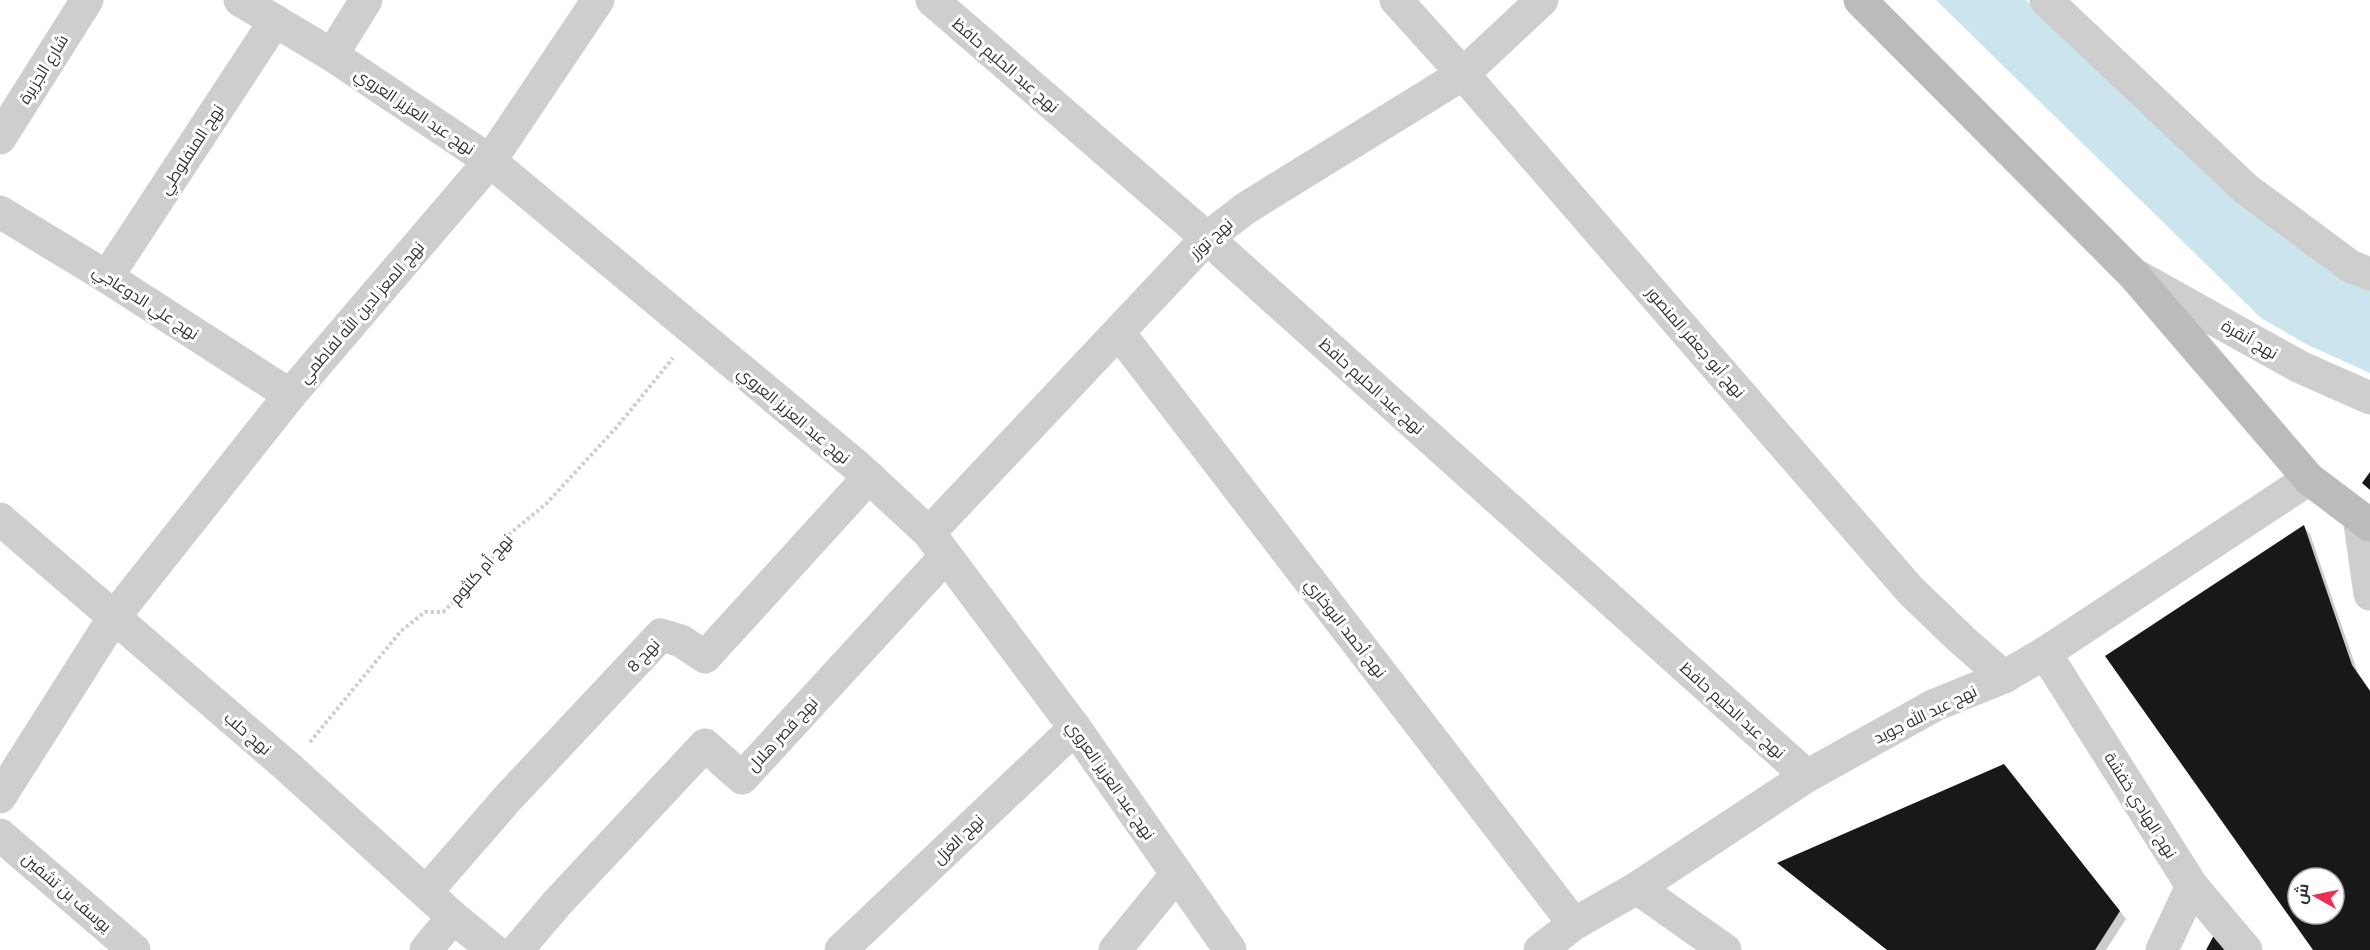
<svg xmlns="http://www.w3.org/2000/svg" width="2370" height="950" viewBox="0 0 2370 950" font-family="'Nunito Sans',Cairo,sans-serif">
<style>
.water{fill:#cbe4ee}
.shadow{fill:#0003;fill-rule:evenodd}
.building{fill:#181818;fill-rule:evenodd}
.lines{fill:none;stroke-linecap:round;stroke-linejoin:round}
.path{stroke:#cecece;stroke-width:4;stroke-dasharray:3 3;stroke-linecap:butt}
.street{stroke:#cecece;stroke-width:33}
.secondary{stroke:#bbb;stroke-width:33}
.labels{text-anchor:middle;stroke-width:6;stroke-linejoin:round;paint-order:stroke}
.street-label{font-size:16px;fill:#313131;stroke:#fff}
</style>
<rect width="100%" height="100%" fill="#fff"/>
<path class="water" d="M1936 0H2026L2277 228 2370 284V373L2306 344 2261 318Z"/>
<g class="shadow">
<path d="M2304 527 2310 534 2358 673 2370 690V950H2315L2107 657ZM2298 878H2334V914H2298Z"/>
<path d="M2010 772 2126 919 2106 950H1887Z"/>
</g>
<g class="building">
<path d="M2370 472V490L2362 483Z"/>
<path d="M2304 525 2352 665 2370 691V950H2313L2105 656ZM2298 878H2334V914H2298Z"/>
<path d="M2004 764 2120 911 2095 950H1887L1777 863Z"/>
<path d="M2221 922 2238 950H2206Z"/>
</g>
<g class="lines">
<path class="path" d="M310 742 401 631 425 612H443L481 574 507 536 546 504 616 428 673 358"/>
<g class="street">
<path d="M240 0 332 55 490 161 858 467 929 533 1075 728 1230 950"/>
<path d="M932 0 1207 238 1807 776"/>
<path d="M1396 0 1463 74 1910 590 1961 639 2004 677"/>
<path d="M2046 0 2246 189 2350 266 2370 274"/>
<path d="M332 55 366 0"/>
<path d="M0 138 87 0"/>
<path d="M0 212 107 277 290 395"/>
<path d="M2135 275 2300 367 2370 398"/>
<path d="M107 277 275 21"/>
<path d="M1119 333 1574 924"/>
<path d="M2359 517 2370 594"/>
<path d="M0 519 289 768 453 917 493 950"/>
<path d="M929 533 1207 238 1246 208 1463 74 1542 0"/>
<path d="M2045 653 2192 886 2246 950"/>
<path d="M0 797 114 617 290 395 490 161 598 0"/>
<path d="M0 835 134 950"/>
<path d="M1637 888 1725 950"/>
<path d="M427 891 507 799 661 635 681 641 705 657 869 477"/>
<path d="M426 950 453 917"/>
<path d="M517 950 558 902 705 745 742 778 946 556"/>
<path d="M841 950 1075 728"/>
<path d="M1115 950 1177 874"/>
<path d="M1540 950 1574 924 1637 888 1807 776 1935 705 2004 677 2045 653 2309 479"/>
<path d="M2162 950 2192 886"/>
</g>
<path class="secondary" d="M1860 0 2133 274 2309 479 2370 525"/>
</g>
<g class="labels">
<g class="street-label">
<text transform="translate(1006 65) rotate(41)" y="6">نهج عبد الحليم حافظ</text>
<text transform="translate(43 69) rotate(-58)" y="6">شارع الجزيرة</text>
<text transform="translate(415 111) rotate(34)" y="6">نهج عبد العزيز العروي</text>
<text transform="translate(191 149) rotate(-57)" y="6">نهج المنفلوطي</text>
<text transform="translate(1211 238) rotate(-42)" y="6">نهج توزر</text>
<text transform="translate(146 302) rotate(33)" y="6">نهج علي الدوعاجي</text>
<text transform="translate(361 312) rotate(-49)" y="6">نهج المعز لدين الله لفاطمي</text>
<text transform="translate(2250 339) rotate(30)" y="6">نهج أنقرة</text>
<text transform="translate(1696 342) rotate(49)" y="6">نهج أبو جعفر المنصور</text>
<text transform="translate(1372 386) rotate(42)" y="6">نهج عبد الحليم حافظ</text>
<text transform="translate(794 415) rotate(40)" y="6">نهج عبد العزيز العروي</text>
<text transform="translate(481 569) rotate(-49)" y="6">نهج أم كلثوم</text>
<text transform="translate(1346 628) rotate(52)" y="6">نهج أحمد البوخاري</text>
<text transform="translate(643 655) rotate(-47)" y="6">نهج 8</text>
<text transform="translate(1733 710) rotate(42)" y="6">نهج عبد الحليم حافظ</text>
<text transform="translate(1925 714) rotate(-26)" y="6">نهج عبد الله جويد</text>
<text transform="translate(248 733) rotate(41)" y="6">نهج حلب</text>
<text transform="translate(782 734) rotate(-47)" y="6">نهج قصر هلال</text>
<text transform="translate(1111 780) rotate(55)" y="6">نهج عبد العزيز العروي</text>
<text transform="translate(2141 805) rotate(58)" y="6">نهج الهادي خفشة</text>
<text transform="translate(958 839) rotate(-44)" y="6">نهج الغزل</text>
<text transform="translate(67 892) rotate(41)" y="6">يوسف بن تشفين</text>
</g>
</g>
<g transform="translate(2316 896) rotate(279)"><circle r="28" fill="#ffffff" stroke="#adadad" stroke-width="1.5"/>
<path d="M0-4.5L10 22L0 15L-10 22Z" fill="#eb3151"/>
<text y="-9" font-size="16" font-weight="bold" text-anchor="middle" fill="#313131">ش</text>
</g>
</svg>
